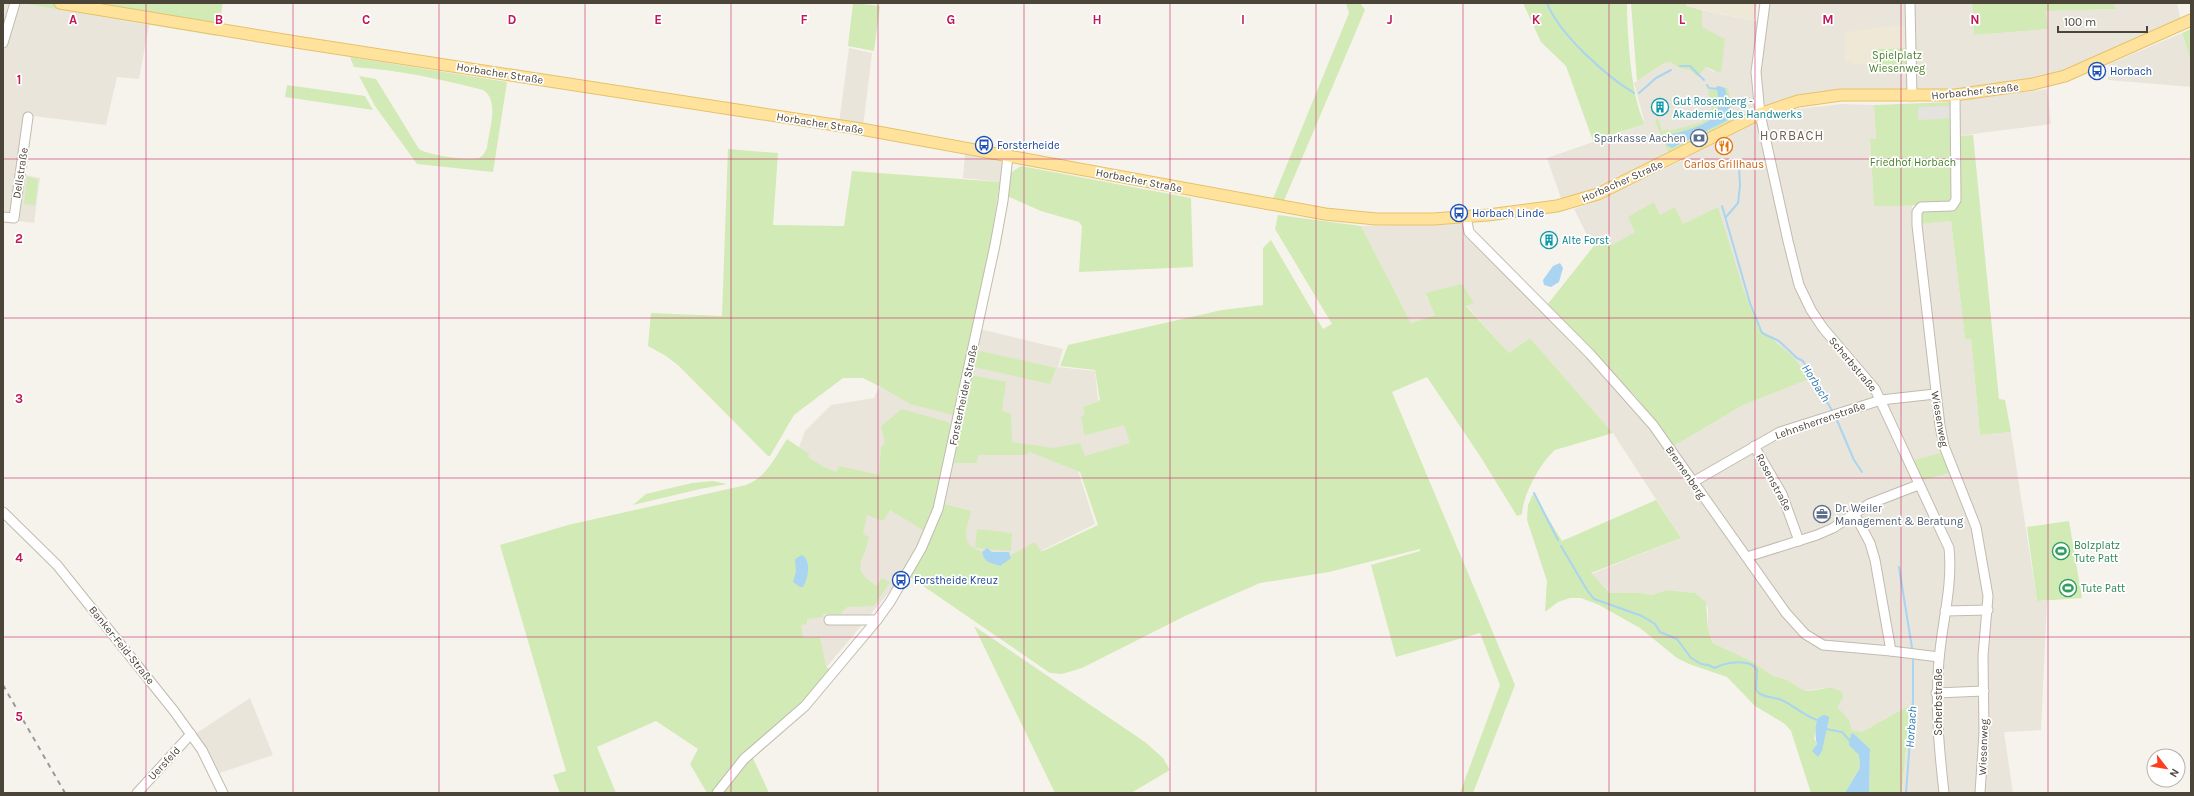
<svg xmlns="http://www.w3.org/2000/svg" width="2194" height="796" viewBox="0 0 2194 796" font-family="Karla,sans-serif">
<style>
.residential{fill:#eae5da}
.education{fill:#efe8d6}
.green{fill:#d2eab5;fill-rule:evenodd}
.parking{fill:#e5e3e0}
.water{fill:#a9d4f2}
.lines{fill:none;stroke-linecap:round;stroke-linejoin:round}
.stream{stroke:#a9d4f2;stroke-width:2}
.minor-casing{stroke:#c2bbae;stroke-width:11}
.major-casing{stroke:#e6c16a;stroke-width:13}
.minor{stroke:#fff;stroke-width:9}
.major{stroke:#ffe39c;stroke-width:11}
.rail{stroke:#9a9a9a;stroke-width:2;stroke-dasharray:5 5;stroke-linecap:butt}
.grid{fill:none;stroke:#c2185b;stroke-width:1;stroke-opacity:0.55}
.labels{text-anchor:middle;stroke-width:3.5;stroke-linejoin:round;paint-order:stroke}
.park-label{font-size:11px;fill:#4a7f2a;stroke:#fff}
.transit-label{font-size:11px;fill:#164399;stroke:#fff;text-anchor:start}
.street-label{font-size:11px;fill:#4b4439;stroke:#fff}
.culture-label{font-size:11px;fill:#0d838f;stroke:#fff;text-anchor:start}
.service-label{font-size:11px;fill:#4e5e75;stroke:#fff;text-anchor:end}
.food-label{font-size:11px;fill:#c56008;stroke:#fff}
.leisure-label{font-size:11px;fill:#27864d;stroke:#fff;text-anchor:start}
.water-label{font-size:12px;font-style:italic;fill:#2e7ab2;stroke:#fff}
.quarter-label{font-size:13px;letter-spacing:1px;fill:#6e6250;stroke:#fff}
.grid-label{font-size:13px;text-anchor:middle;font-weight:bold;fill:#c2185b;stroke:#fff;stroke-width:3.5;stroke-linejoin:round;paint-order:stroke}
</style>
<rect width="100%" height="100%" fill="#f6f3ec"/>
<g class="residential">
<path d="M3 3H26L149 25 139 79 117 77 106 125 33 116 25 175 40 178 34 223 3 219Z"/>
<path d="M1769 3H1908V24L1845 61 1851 60V64H1886V73L1908 72 1909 90 1765 105 1759 87 1760 61Z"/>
<path d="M1915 3H1972L1974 35 2048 29 2046 11 2115 9 2114 3H2177L2181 21 2063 73 2032 81 1954 91 1914 90Z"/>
<path d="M1702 10 1759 22 1757 109 1596 190 1562 201 1547 158 1645 124 1634 83 1664 63 1671 62 1690 70 1697 77 1706 67 1714 72 1701 27Z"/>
<path d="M2182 33 2191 61V87L2108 80 2109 64Z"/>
<path d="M849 48 872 53 863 127 839 123Z"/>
<path d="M2047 89 2051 124 1958 136 1957 102 1960 100Z"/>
<path d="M1841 104 1874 105 1876 139H1870L1874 205H1912L1914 224 1951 221 1965 339H1971L1980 435 2011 432 2037 601H2047L2041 730 2004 732 2013 793H1902L1910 705 1862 732 1852 730 1849 720 1842 714 1837 706 1842 700 1824 688 1805 691 1785 679 1773 676 1753 662 1713 643 1708 630V607L1695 593 1666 590 1652 595 1640 593H1611L1591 574 1681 538 1613 433 1530 338 1509 353 1466 305 1474 303 1425 294 1435 315 1411 323 1361 226 1462 224 1674 446 1743 405 1808 379 1794 357 1759 328 1743 288 1683 224 1660 215 1654 203 1636 232 1612 245 1609 239 1593 247 1574 209 1601 199 1688 157 1691 151 1747 123 1789 110Z"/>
<path d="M965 154 1001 160 1003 164 1000 182 963 178Z"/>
<path d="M980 329 1063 349 1058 367 1095 371 1098 400 1119 398 1133 446 1076 464 1095 524 1043 550 1036 564 987 568 949 524 937 520 929 529 906 572 825 669 783 640 818 592 795 458 805 431 831 405 874 398 886 374Z"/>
<path d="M250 698 273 755 217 774 195 734Z"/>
</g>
<g class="education">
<path d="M1687 3H1757L1754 21 1686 6Z"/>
<path d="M1908 24V48L1876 49 1875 65 1851 64V61H1845L1846 32Z"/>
</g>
<g class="green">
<path d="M21 3H223L217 36Z"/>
<path d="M853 3 880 6 874 51 848 46Z"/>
<path d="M1346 3H1360L1365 10 1283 203 1272 201 1349 13Z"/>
<path d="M1523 3H1627C1627 32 1631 99 1645 124L1593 141 1566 66 1541 42Z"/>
<path d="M1631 3H1687L1686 6 1702 10V27L1725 39 1721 73 1706 67 1697 77 1690 70 1680 68 1671 62 1664 63 1637 81Z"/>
<path d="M1972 3H2114L2116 9 2046 11 2048 29 1974 35Z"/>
<path d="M2191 29V61L2182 33Z"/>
<path d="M1908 48V72L1886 73V65H1875L1876 49Z"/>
<path d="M350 57 507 82 493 172 417 164 375 106 359 76 376 79 419 149C427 155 469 161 479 158 484 156 485 151 487 148 489 130 500 100 483 90 441 79 398 70 354 67Z"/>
<path d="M287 85 365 96 373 110 285 97Z"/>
<path d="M1707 85 1709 90 1716 89V87L1728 88 1734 120 1671 152 1668 151 1655 122 1658 118 1662 131 1668 129 1669 131 1703 122V120L1713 117Z"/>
<path d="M1953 102 1955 194 1948 205 1874 206 1870 139H1876L1874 105Z"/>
<path d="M1973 135 1999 399 2005 400 2011 432 1980 435 1971 339H1965L1951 221 1920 224 1922 211 1958 206V136Z"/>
<path d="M728 149 778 153 773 225 844 226 852 171 1000 182 990 246 957 416 910 404 883 388 863 378H843L794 415 770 456H768L679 366 666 356 648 346 651 313 722 316Z"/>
<path d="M1021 166 1191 198 1193 267 1079 272 1082 226 1079 222 1041 211 1007 196 1010 173Z"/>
<path d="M27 177 38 179 35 205 24 204Z"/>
<path d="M1654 202 1660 215 1675 207 1683 224 1718 207 1743 288 1759 328 1794 357 1809 379 1743 405 1674 446 1637 398 1547 305 1593 247 1609 239 1612 245 1635 232 1628 217Z"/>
<path d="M1278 215 1361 226 1411 323 1435 315 1425 293 1462 284 1474 303 1466 306 1509 353 1530 338 1613 433 1555 450C1540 463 1523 495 1522 514L1517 516 1480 456 1427 377 1392 392 1515 685 1473 793H1460L1500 685 1480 633 1396 657 1371 565 1420 551V549L1329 572 1260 583 1187 615 1082 668 1062 674 1050 673 910 577 937 523 944 504 971 511C967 530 958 544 982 552L984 558H1011V555L1035 542 1041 552 1098 525 1080 472 1030 452 1025 455H978L977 463H954L971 375 1006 382 1002 411 1011 414 1012 442 1053 448 1080 443 1085 456 1130 443 1124 425 1086 435 1084 434 1081 416 1085 415 1083 407 1100 401 1095 370 1060 366 1068 345 1222 310 1263 305V248L1271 240 1323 329 1332 324 1275 229Z"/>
<path d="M976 350 1056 368 1050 384 974 367Z"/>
<path d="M902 409 948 422 954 427 939 499 926 532 890 510 883 521 867 515 863 534 869 537C864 562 849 569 877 586L882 578 890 582 874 606 847 607 840 614H823V617L807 619V624L801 625 803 638 820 637 826 667 832 670 819 686 714 793H707L690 764 698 749 656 721 597 747 616 793H560L553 775 566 771 500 545 568 525 746 485C767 477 775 457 787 439L809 454 808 457 824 467 836 472 839 466 879 475 881 447 885 443 881 426Z"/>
<path d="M1944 452 1952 472 1921 481 1912 461Z"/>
<path d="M713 481 727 484 700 489 633 505 646 494 692 483Z"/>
<path d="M1533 494 1562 541 1656 500 1681 538 1591 573 1610 593H1640L1652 595 1666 590 1695 593 1706 602 1708 630 1713 643 1753 662 1773 676 1785 679 1805 691C1818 692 1832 682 1843 694V698L1838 706V708L1849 720 1852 730 1862 732 1910 705 1902 793H1869L1870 749 1853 733 1851 734C1851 743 1852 748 1859 754L1860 768 1845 793H1811L1791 731 1785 724 1755 706 1727 677 1689 664 1677 658 1640 628 1599 605 1581 598H1570L1558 602 1545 612 1547 581 1527 520 1528 505ZM1829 719 1824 741 1814 747 1817 744 1814 738 1817 722Z"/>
<path d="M2069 521 2082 598 2037 601 2027 527Z"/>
<path d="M977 529 1012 533 1011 551 975 548Z"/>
<path d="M974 626 1145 742 1163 758 1170 770 1131 793H1055Z"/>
<path d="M752 756 769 793H721Z"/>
</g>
<path class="parking" d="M1951 106 1952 118 1918 120V107Z"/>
<g class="water">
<path d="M1719 86 1725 88 1732 118 1672 148 1667 145 1664 137C1692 127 1729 126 1716 87Z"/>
<path d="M1560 263 1563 268 1559 282 1551 287 1544 285 1543 280 1553 266Z"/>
<path d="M987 548 992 552H1009L1011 558 1000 566 988 562 984 558 982 552Z"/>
<path d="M802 555C812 561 808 579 803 587H800L793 582 796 571 795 559Z"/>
<path d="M1825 715 1829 717V719L1822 751 1818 757 1812 751 1817 744C1815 737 1814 720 1821 716Z"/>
<path d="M1853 733 1870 749 1869 793H1845L1860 768 1859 755 1849 745 1851 734Z"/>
</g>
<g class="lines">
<g class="stream">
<path d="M1547 3C1559 34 1606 76 1634 93"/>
<path d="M1680 66H1690L1704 80"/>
<path d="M1707 85 1709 88 1718 89"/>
<path d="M1639 93 1656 78 1671 70"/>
<path d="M1722 206 1750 303 1762 333 1779 341 1797 358 1803 361 1833 412"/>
<path d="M1726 217 1738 203 1740 186 1739 165"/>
<path d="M1836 418 1854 460 1862 472"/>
<path d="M1534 493 1558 540"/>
<path d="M1561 546 1587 590 1594 599 1642 616 1655 624 1660 632 1677 639 1691 658 1701 664 1708 665 1715 668C1726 662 1750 658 1757 670L1756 690C1762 698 1770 696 1779 699 1791 703 1802 715 1817 720"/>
<path d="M1899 567 1912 648"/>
<path d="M1826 729 1842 732 1851 742"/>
<path d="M1906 793 1913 700V660"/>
</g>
<g class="minor-casing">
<g id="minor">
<path d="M1765 3 1756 72 1760 114 1788 241 1799 285 1811 310 1823 328 1875 389 1949 548C1953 585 1942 623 1939 660 1935 705 1939 748 1944 793"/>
<path d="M1910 3 1912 96"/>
<path d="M3 43 15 3"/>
<path d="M1955 95 1956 200 1952 206 1921 207 1917 212V225L1940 426 1944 446 1976 527 1988 596 1983 656 1984 733 1980 793"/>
<path d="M3 217 14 218 28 117"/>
<path d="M1466 217 1469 232 1590 354 1653 425 1786 613 1805 634 1823 645 1891 651 1939 657"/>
<path d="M1754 446 1782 494 1799 541"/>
<path d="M1693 482 1780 432 1881 400 1935 394"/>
<path d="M3 512 57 565 174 711 202 750 223 793"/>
<path d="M1854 513 1870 543 1875 560 1891 651"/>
<path d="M1747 557 1817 535 1833 528 1869 504 1918 485"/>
<path d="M1945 611 1988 610"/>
<path d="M829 620H877"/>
<path d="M1936 693 1984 691"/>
<path d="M137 793 191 734"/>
<path d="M717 793 744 759 805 706 877 620 890 602 921 549 938 509 995 245 1003 201 1008 156"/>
</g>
</g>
<g class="major-casing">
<path id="major" d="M60 3 296 42 861 129 1325 214 1376 219H1433L1488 215 1557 206 1598 194 1759 114 1798 101 1841 95H1955L2033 84 2065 76 2191 20"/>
</g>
<use href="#minor" class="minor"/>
<use href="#major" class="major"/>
<path class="rail" d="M3 685 65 793"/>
</g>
<path class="grid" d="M146 3V793M293 3V793M439 3V793M585 3V793M731 3V793M878 3V793M1024 3V793M1170 3V793M1316 3V793M1463 3V793M1609 3V793M1755 3V793M1901 3V793M2048 3V793M3 159H2191M3 318H2191M3 478H2191M3 637H2191"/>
<defs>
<g id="bus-ring" transform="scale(0.9)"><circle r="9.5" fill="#fff" stroke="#1a4fb4" stroke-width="1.5"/><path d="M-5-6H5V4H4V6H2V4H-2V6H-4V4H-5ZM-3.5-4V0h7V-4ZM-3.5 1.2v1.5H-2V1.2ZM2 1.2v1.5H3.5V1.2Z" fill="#1a4fb4"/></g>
<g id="building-ring" transform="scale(0.9)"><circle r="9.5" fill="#fff" stroke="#0f9aa8" stroke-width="1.5"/><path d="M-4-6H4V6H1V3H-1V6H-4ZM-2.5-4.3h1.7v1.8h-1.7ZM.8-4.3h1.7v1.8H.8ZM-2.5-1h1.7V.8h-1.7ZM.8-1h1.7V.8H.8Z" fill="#0f9aa8"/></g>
<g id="bank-ring" transform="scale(0.9)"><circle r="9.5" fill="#fff" stroke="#5c6f8a" stroke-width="1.5"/><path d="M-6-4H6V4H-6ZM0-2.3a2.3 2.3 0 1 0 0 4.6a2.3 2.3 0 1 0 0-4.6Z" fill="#5c6f8a"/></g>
<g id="restaurant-ring" transform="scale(0.9)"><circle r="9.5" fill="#fff" stroke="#e8710a" stroke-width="1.5"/><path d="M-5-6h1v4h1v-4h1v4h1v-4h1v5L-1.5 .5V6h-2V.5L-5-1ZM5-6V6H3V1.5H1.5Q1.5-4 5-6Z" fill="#e8710a"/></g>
<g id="office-ring" transform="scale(0.9)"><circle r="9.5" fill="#fff" stroke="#5c6f8a" stroke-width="1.5"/><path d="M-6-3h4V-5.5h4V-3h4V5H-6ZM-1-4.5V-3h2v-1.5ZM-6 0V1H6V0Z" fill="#5c6f8a"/></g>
<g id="stadium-ring" transform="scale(0.9)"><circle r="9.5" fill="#fff" stroke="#2e9e5b" stroke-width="1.5"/><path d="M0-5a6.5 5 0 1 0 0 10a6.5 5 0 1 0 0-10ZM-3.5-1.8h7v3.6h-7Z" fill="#2e9e5b"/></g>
</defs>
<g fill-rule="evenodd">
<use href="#bus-ring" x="2097" y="71"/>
<use href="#building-ring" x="1660" y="107"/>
<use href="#bank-ring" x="1699" y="138"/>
<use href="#bus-ring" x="984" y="145"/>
<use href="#restaurant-ring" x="1724" y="146"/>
<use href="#bus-ring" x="1459" y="213"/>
<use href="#building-ring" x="1549" y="240"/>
<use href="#office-ring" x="1822" y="514"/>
<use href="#stadium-ring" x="2061" y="551"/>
<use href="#bus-ring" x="901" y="580"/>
<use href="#stadium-ring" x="2068" y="588"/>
</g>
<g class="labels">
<g class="park-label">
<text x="1897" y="59">Spielplatz<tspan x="1897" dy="13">Wiesenweg</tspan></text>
<text x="1913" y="166">Friedhof Horbach</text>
</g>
<g class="transit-label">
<text x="2110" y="75">Horbach</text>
<text x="997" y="149">Forsterheide</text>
<text x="1472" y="217">Horbach Linde</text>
<text x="914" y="584">Forstheide Kreuz</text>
</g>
<g class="street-label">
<text transform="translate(500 73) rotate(9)" y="4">Horbacher Straße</text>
<text transform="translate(1975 91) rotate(-6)" y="4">Horbacher Straße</text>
<text transform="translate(820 123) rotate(9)" y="4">Horbacher Straße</text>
<text transform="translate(20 173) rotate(-81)" y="4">Dellstraße</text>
<text transform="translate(1139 180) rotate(11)" y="4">Horbacher Straße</text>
<text transform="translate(1622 181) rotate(-24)" y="4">Horbacher Straße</text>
<text transform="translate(1853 364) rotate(50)" y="4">Scherbstraße</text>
<text transform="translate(963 395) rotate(-78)" y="4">Forsterheider Straße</text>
<text transform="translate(1940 419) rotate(80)" y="4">Wiesenweg</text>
<text transform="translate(1820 420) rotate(-19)" y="4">Lehnsherrenstraße</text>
<text transform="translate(1686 472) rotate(55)" y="4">Bremenberg</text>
<text transform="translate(1774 482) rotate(62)" y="4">Rosenstraße</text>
<text transform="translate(122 645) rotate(51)" y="4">Banker-Feld-Straße</text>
<text transform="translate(1938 702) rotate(-90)" y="4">Scherbstraße</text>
<text transform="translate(1983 747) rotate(-88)" y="4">Wiesenweg</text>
<text transform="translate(164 763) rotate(-47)" y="4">Uersfeld</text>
</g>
<g class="culture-label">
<text x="1673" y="105">Gut Rosenberg -<tspan x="1673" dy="13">Akademie des Handwerks</tspan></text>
<text x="1562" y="244">Alte Forst</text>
</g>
<g class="service-label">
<text x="1686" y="142">Sparkasse Aachen</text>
<text x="1835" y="512" text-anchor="start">Dr. Weiler<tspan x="1835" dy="13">Management &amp; Beratung</tspan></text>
</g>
<g class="food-label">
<text x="1724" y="168">Carlos Grillhaus</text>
</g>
<g class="leisure-label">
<text x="2074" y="549">Bolzplatz<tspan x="2074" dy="13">Tute Patt</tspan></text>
<text x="2081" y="592">Tute Patt</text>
</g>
<g class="water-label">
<text transform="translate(1816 383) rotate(58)" y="4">Horbach</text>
<text transform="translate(1911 727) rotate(-86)" y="4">Horbach</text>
</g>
<g class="quarter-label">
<text x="1792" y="140">HORBACH</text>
</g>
</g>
<g class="grid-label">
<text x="73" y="24">A</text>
<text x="219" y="24">B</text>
<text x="366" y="24">C</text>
<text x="512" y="24">D</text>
<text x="658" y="24">E</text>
<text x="804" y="24">F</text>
<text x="951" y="24">G</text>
<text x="1097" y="24">H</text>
<text x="1243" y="24">I</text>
<text x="1390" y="24">J</text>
<text x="1536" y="24">K</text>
<text x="1682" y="24">L</text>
<text x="1828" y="24">M</text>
<text x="1975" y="24">N</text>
<text x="19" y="84">1</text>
<text x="19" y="243">2</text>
<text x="19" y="403">3</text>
<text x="19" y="562">4</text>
<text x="19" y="721">5</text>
</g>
<rect width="2194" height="796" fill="none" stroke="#4b4439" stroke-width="8"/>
<g transform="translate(2166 768) rotate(121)"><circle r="19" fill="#ffffff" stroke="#b7b4b0"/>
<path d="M0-3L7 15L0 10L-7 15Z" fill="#fc3f1d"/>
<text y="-6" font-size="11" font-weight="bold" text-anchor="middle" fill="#4b4439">N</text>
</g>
<path d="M2058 26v6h89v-6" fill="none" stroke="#4b4439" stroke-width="2"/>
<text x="2064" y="26" font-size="12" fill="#4b4439" stroke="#ffffff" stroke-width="3" paint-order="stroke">100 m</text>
</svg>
